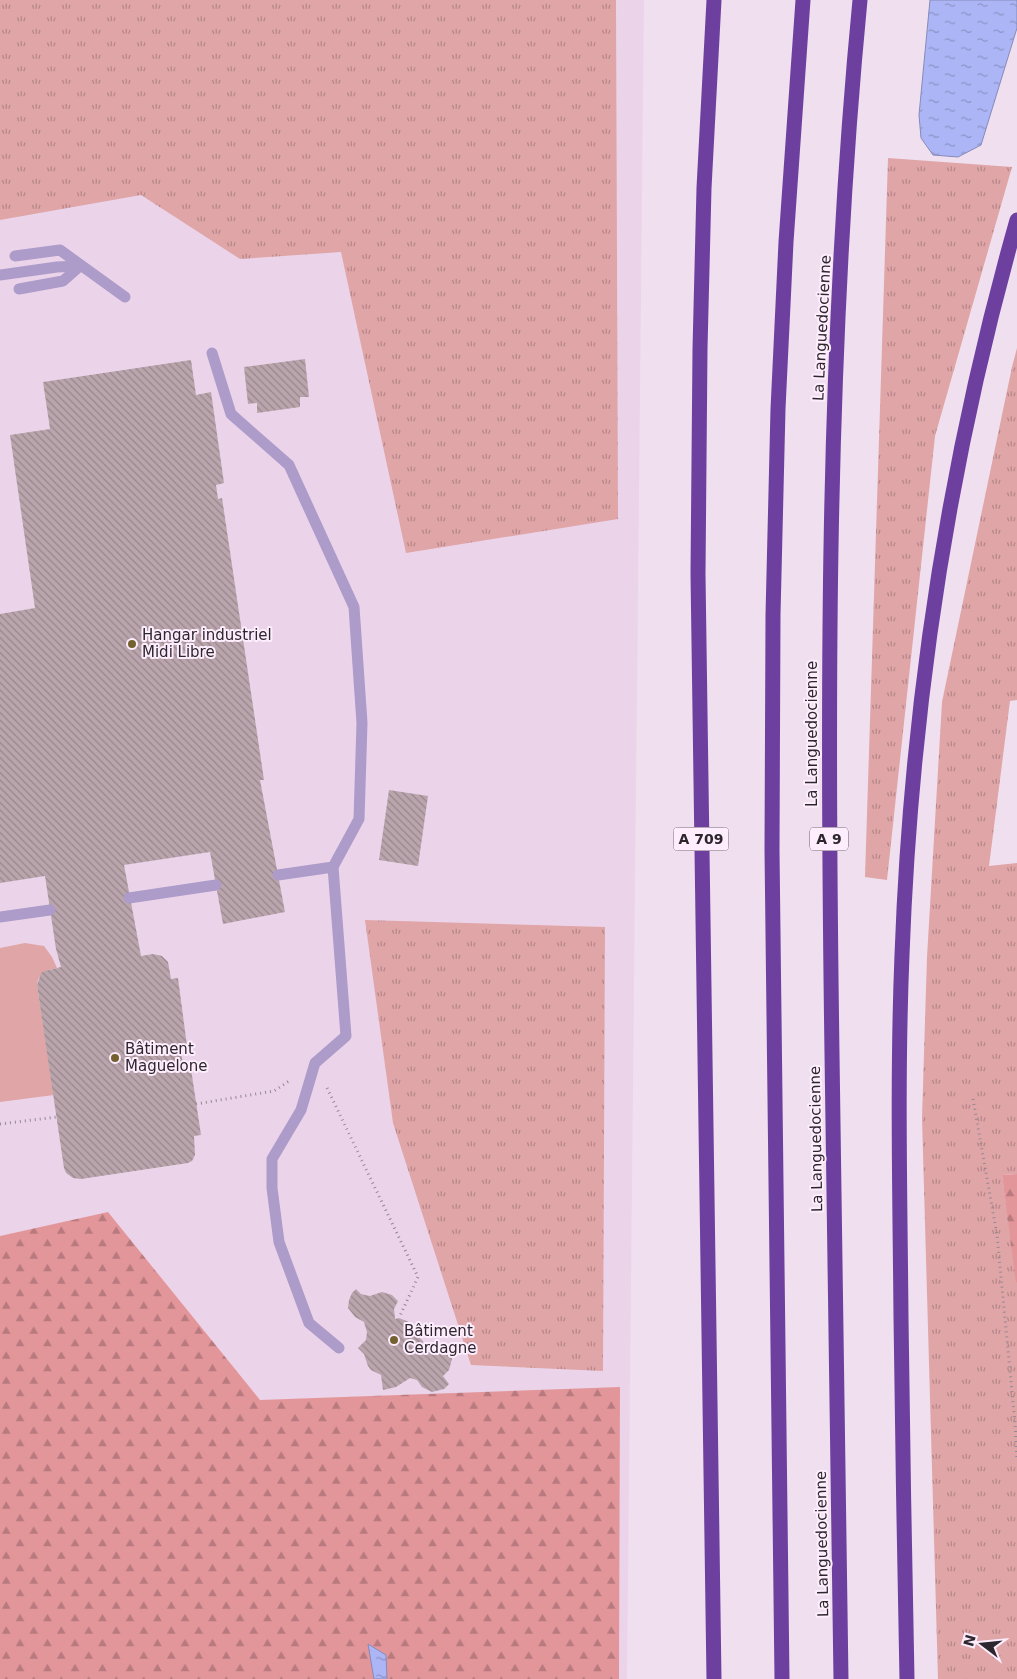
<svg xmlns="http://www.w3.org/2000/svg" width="1017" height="1679" viewBox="0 0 1017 1679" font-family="'DejaVu Sans',sans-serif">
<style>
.built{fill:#ebd4ea}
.grass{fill:url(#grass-tufts)}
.forest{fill:url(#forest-firs)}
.green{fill:#e0a5a7}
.water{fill:url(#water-ripples);stroke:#868ab9}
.building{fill:url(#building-back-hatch)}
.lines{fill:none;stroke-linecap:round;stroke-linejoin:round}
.path{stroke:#958994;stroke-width:3;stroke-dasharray:1 4;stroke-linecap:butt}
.lane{stroke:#ad9bc9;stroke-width:11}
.highway{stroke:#6d40a0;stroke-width:15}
.poi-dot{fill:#736230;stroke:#fdedfd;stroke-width:2}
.labels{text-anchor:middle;stroke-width:4;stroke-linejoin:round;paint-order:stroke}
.shield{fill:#fdedfd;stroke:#6b626b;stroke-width:1}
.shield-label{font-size:14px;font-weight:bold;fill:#2d272d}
.street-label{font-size:15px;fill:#2d272d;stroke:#fdedfd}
.poi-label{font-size:15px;fill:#2d272d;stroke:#fdedfd;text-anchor:start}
</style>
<defs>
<pattern id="grass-tufts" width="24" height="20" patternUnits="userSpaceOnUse" patternTransform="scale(1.25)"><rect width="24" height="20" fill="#e0a5a7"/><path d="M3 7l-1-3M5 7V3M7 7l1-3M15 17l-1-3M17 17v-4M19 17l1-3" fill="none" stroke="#b68688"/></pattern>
<pattern id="forest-firs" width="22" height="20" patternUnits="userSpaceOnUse" patternTransform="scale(1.25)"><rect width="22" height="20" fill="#e3969a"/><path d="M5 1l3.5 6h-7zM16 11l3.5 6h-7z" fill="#b87a7e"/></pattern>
<pattern id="water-ripples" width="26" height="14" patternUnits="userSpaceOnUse" patternTransform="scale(1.25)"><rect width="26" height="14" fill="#acb5f5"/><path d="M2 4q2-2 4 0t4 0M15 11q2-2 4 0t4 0" fill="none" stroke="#8c93c7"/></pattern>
<pattern id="building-back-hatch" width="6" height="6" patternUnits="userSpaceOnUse" patternTransform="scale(1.25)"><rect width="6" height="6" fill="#baa5ad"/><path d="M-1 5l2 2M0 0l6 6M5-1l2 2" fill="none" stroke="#98868d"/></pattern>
</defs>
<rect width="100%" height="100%" fill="#f0dfef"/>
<path class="built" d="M0 0H644L627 1679H0Z"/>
<g class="grass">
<path d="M0 0H616L618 519 406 553 341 252 240 259 141 195 0 220Z"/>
<path d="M888 158 1012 167 935 436 887 880 865 877Z"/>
<path d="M1017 348V700L1010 701 989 866 1017 863V1174L1002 1175 1017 1282V1679H938L922 1118 927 957 942 702 1012 367Z"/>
<path d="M365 920 605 927 603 1371 471 1365 393 1123Z"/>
</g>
<g class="forest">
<path d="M1017 1174V1282L1016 1283 1002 1175Z"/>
<path d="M108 1212 260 1400 620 1387 619 1679H0V1236Z"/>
</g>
<path class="green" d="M25 943 44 946 52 957 57 968C45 971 39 972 37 985L54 1095 0 1102V948Z"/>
<g class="water">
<path d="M930 0H1017V28L981 145 958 157 933 155 921 138 919 115Z"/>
<path d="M368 1644 386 1655 387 1679H374Z"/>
</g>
<g class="building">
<path d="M305 359 309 397H300V407L257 413V403L248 404 244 367Z"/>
<path d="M191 360 196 395 211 392 224 483 216 485 218 499 222 498 264 780H260L285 912 223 924 210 852 124 865 141 956 153 954 162 956 168 962 171 979 178 978 187 1046 180 1047 184 1070 191 1069 201 1135 194 1136 195 1155 192 1161 188 1163 81 1179 73 1178 66 1173 64 1168 37 985 41 973 45 971 61 967 56 949 45 876 0 883V614L35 608 10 435 50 429 43 382Z"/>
<path d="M389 790 428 796 418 866 379 860Z"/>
<path d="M356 1289 361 1294 365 1295 370 1296 382 1292 392 1295 398 1301 394 1309 395 1319 399 1318 409 1322 413 1331 423 1341 426 1352H435L444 1344 446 1347 452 1359 449 1370 443 1376 449 1384 444 1389 432 1392 422 1387 417 1380 410 1378 396 1387 383 1390 381 1375 371 1370 368 1366 364 1354 358 1348 366 1340 367 1332 364 1322 355 1317 348 1308 349 1300 352 1293Z"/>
</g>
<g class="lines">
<g class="path">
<path d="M327 1088 418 1277 399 1318"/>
<path d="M973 1099 997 1235 1015 1423 1017 1459"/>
<path d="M196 1104 274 1091 289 1081"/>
<path d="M0 1124 57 1117"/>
</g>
<g class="lane">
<path d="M15 256 60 250 125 297"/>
<path d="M0 275 57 267 80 266"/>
<path d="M19 289 63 281 80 266"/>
<path d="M212 353 231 414 289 465 354 607 362 723 359 819 333 867 278 875"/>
<path d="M333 867 346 1036 315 1063 301 1110 272 1159V1188L279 1242 309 1323 339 1348"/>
<path d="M129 898 216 885"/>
<path d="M0 917 50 910"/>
</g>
<g class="highway">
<path d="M714 1679 698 574 700 349 704 188 714 0"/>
<path d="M782 1679 772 850 773 615 778 409 786 242 803 0"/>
<path d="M841 1679C838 1471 835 1263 832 1054 827 703 826 350 860 0"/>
<path d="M907 1679C904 1558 903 1438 901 1317 900 1197 897 1076 902 955 911 707 949 459 1017 220"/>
</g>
</g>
<g class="poi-dot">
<circle cx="132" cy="644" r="5"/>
<circle cx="115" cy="1058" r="5"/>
<circle cx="394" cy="1340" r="5"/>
</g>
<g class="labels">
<g class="shield">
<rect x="673.5" y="827.5" width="55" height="23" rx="4"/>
<rect x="810" y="827.5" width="38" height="23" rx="4"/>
</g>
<g class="shield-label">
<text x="701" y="844">A 709</text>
<text x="829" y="844">A 9</text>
</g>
<g class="street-label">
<text transform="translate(822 328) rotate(-87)" y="5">La Languedocienne</text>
<text transform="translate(812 734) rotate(-90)" y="5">La Languedocienne</text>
<text transform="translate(816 1139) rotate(-91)" y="5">La Languedocienne</text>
<text transform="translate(822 1544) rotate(-91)" y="5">La Languedocienne</text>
</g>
<g class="poi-label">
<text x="142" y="640">Hangar industriel<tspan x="142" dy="17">Midi Libre</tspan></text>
<text x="125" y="1054">Bâtiment<tspan x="125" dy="17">Maguelone</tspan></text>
<text x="404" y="1336">Bâtiment<tspan x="404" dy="17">Cerdagne</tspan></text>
</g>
</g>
<g transform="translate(982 1644) rotate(286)" stroke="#fdedfd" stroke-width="4" paint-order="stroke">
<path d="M0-4L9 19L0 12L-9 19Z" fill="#2d272d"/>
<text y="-8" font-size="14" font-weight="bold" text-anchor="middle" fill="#2d272d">N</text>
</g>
</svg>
